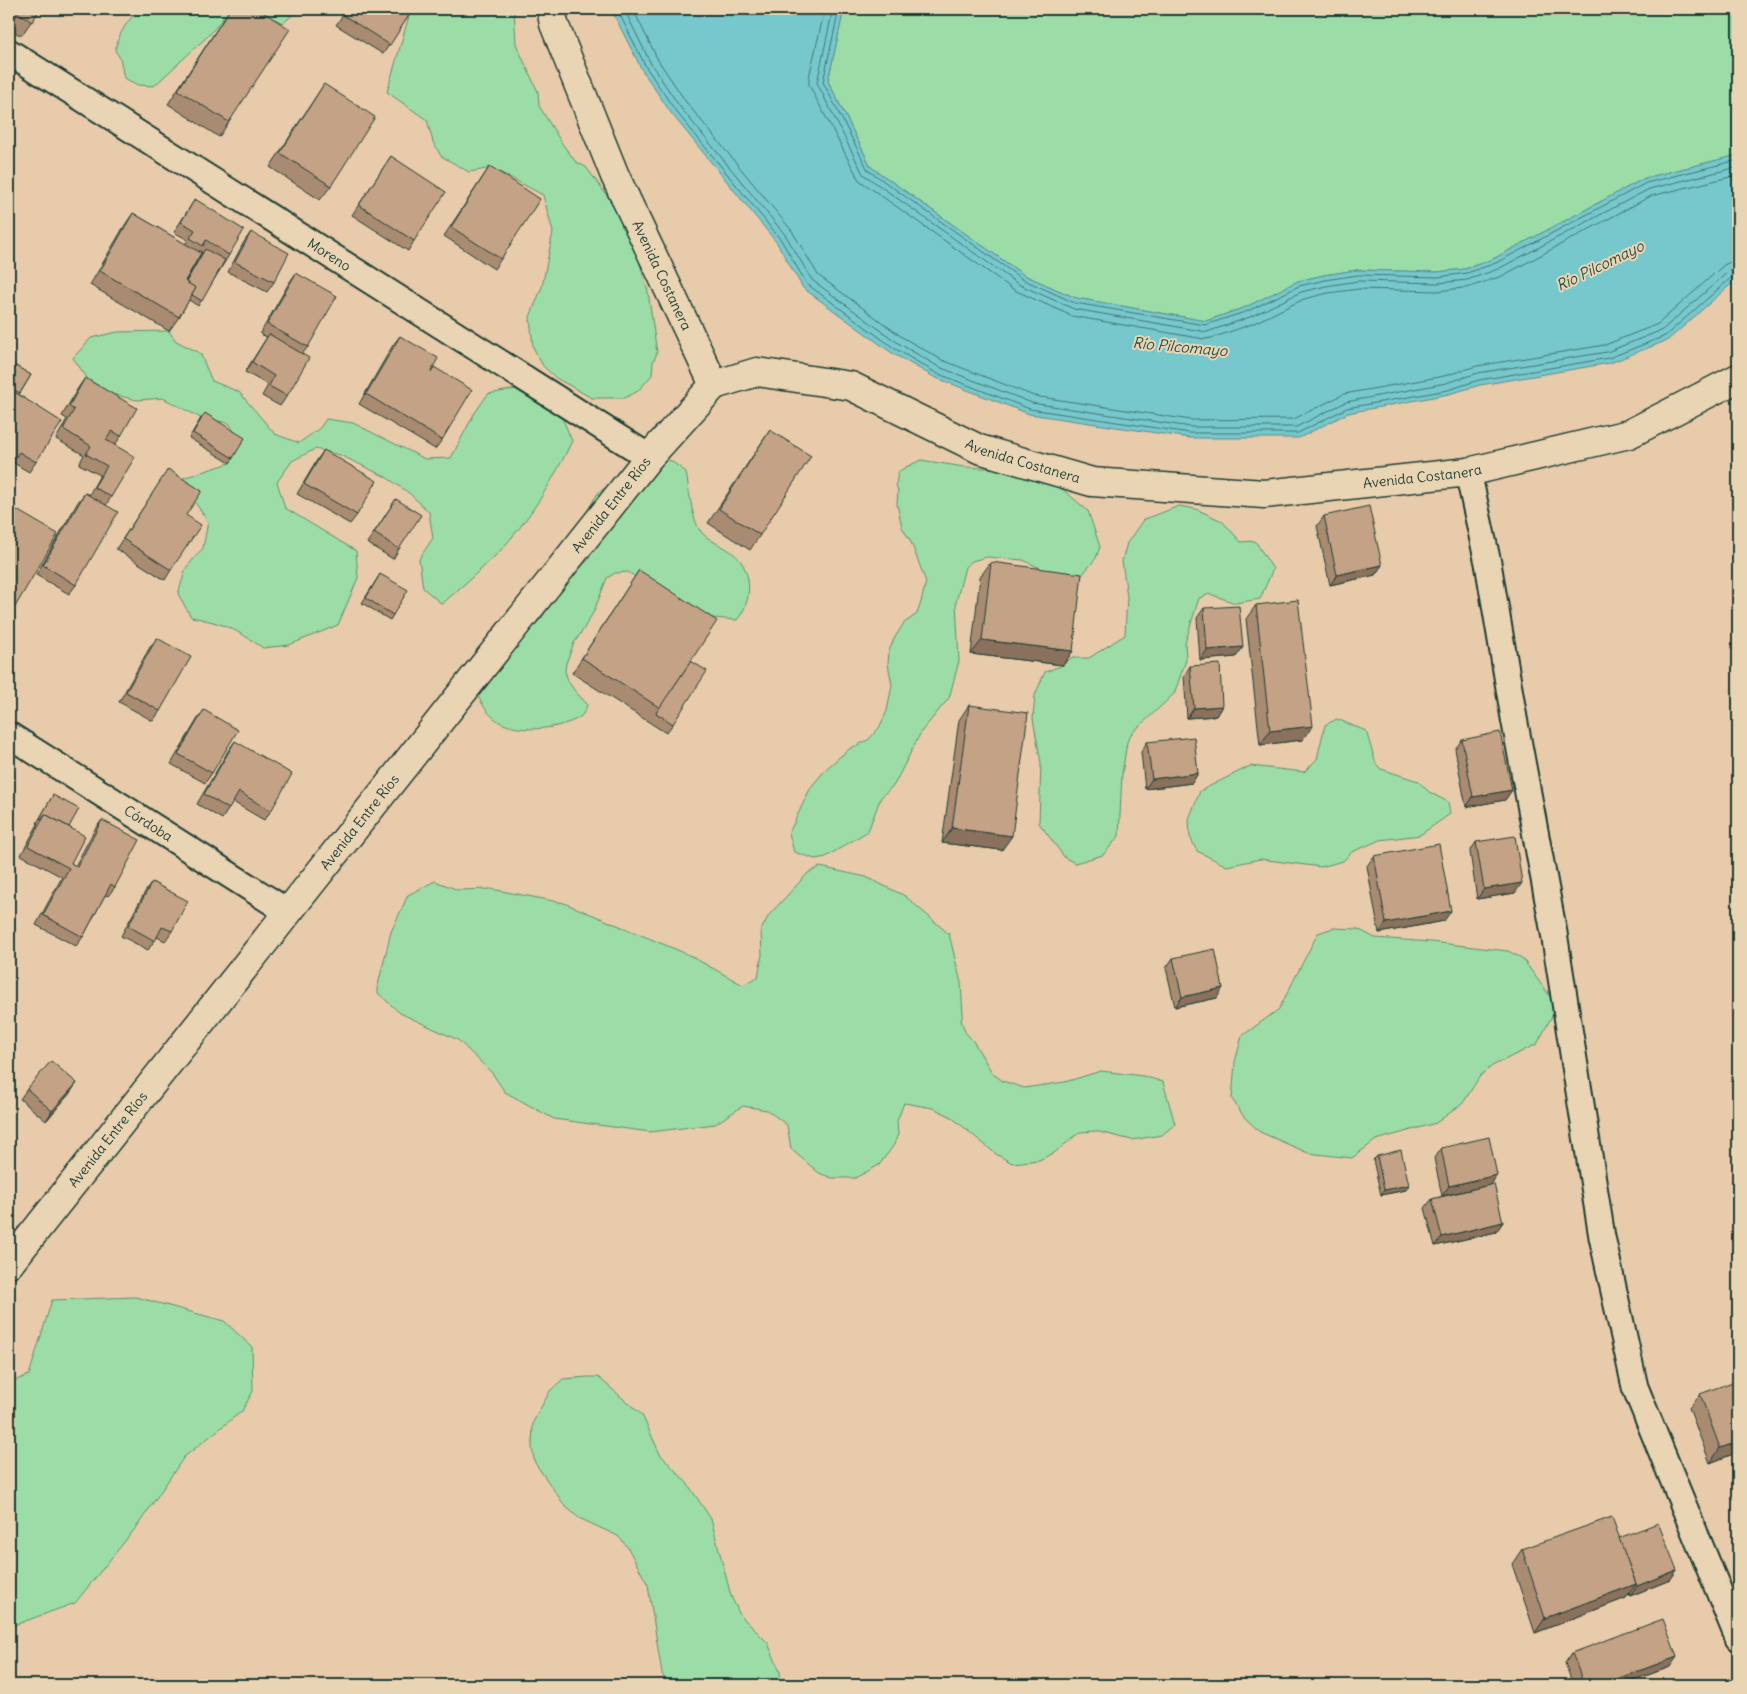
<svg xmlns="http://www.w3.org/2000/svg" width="1747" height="1694" viewBox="0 0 1747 1694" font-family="Delius,sans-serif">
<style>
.green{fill:#9cdda7;stroke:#5e8d6e}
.water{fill:#77c8cd;stroke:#549090}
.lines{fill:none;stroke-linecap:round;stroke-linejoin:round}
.shore{stroke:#427571;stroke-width:1}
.minor-casing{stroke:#1f3d34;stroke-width:29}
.tertiary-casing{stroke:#1f3d34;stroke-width:31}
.minor{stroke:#e9d4b3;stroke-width:25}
.tertiary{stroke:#e9d4b3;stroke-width:28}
.wall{fill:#a98b72;stroke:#1f3d34;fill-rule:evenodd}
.shaded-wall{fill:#89715d;stroke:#1f3d34}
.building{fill:#c4a285;stroke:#1f3d34}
.labels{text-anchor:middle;stroke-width:4;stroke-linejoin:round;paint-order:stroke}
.street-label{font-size:14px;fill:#1f3d34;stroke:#e9d4b3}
.water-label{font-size:15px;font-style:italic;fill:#284b43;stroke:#e9d4b3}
</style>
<rect width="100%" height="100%" fill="#e8cbaa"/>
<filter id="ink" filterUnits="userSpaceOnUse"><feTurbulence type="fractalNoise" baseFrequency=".02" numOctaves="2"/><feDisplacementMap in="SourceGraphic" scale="10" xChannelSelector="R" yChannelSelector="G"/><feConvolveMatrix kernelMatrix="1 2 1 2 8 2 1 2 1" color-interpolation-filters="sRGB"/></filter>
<g filter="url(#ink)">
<g class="green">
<path d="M142 9H231L209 35 154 86 138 85 124 78 120 58 115 50C119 34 127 18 142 9Z"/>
<path d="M252 9H300L283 23Z"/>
<path d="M411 9H514L516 44 538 92 539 106 563 145 576 162 586 167 616 208 638 257 648 292 657 353 653 362 652 375 638 391 625 398H592L556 378 543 366 533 347 530 317 542 287 553 232 543 195 492 168 469 172 441 156 433 142 427 120 387 92Z"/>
<path d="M844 9H1738V155L1645 178 1493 259 1465 269 1437 272 1357 270 1324 275 1298 281 1246 307 1206 321 1076 298 1024 275 871 167 828 81Z"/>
<path d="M169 331 176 341 200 353 212 381 239 392 275 434 299 443 320 428 326 419 353 423 425 459 451 458 474 414 488 394 516 389 561 415 572 441C553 481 529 520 499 552 481 570 461 587 442 604L423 588 419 559 433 538 429 512 409 493 386 477 340 455 315 449 292 461 277 482 285 508 356 551 358 578 338 625 289 645 263 648C236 629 223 623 191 617L178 594 186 568 203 548 208 522 180 479 230 463 241 443 229 423 201 418 163 398 137 400 111 394 88 379 73 358 91 338 117 332Z"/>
<path d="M662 458 671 461 686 472C689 488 691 515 699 529 706 541 724 545 734 554 753 570 753 601 737 620L713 618 666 597 628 572 615 573 607 578 594 611 583 630 574 643 566 663 565 671 568 681 574 690 587 704C586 709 584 714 580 717 560 730 512 735 494 718 486 712 481 701 476 693L533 626 540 620 567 582 589 559 593 536 589 508 598 493 610 484Z"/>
<path d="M921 460 964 467 1006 469 1040 477 1060 487 1088 511 1100 547 1096 558 1082 575 1053 574 1023 560 987 557 972 561 965 567 956 602 959 661 949 698 921 732 894 785 881 797 868 831 826 857 815 859 794 852 789 833 811 787 827 768 849 749 868 740 879 728 887 711 892 685 888 664 889 651 894 639 904 623 917 614 921 602 926 582 911 542 902 527 897 504 898 491 896 484 898 472 906 467Z"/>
<path d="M1179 506 1196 509 1222 521 1241 542 1255 541 1273 569 1260 599 1235 603 1210 594 1199 598 1185 643 1186 660 1174 694 1131 734 1127 742 1122 774 1119 836 1103 855 1075 863 1065 858 1039 823 1041 763 1033 719 1035 695 1045 672 1063 665 1071 658H1089L1125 635 1127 596 1122 561 1127 543 1143 520Z"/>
<path d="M1337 719 1366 731 1376 764 1381 769 1418 781 1429 792 1448 802 1450 814 1420 835 1380 840 1352 852 1343 861 1321 867 1260 859 1227 866 1197 851 1190 837 1189 819 1200 791 1250 766 1304 772 1317 759 1325 725Z"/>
<path d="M820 867 866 877 905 896 949 934 961 983 963 1015 961 1020 965 1032 973 1041 993 1074 1003 1081 1024 1088 1065 1082 1101 1071 1143 1076 1163 1082 1175 1124 1162 1135 1132 1140 1095 1131 1080 1132 1054 1153 1039 1160 1012 1163 996 1154 950 1116 933 1108 904 1103 897 1121 898 1134 894 1145 879 1165 855 1178H832L819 1173 791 1149 787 1125 767 1110 743 1106 715 1124 650 1132 554 1119 505 1092 492 1073 458 1040 400 1013 378 993V985L391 932 408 895 435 881 458 890 491 889 564 903 687 954 743 985 758 977 762 955 761 930 769 915 808 873Z"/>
<path d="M1333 928 1358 929 1375 938 1431 942 1508 951 1522 958 1554 1002 1552 1016 1537 1044 1492 1066 1480 1076 1463 1103 1436 1123 1376 1140 1352 1158 1308 1153 1260 1132 1244 1117 1232 1099 1235 1062 1242 1036 1279 1009 1318 933Z"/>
<path d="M136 1297 224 1321 252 1347 253 1391 242 1411 184 1457 138 1525 75 1603 9 1627V1383L29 1375 52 1300Z"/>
<path d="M588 1377H598L642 1415 660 1454 687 1483 711 1519 731 1596 740 1615 768 1643 780 1672 781 1685H668L662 1674 648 1585 628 1548 618 1536 579 1518 565 1506 535 1463 532 1448 533 1422 550 1391 563 1379Z"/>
</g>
<path class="water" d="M614 9H844L828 81 871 167 1024 275 1076 298 1206 321 1246 307 1298 281 1324 275 1357 270 1437 272 1465 269 1493 259 1645 178 1738 155V278L1668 340 1610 363 1480 385 1449 394 1348 413 1299 438H1190L1029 414 934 377 892 353 803 288 777 243 671 113 642 70 614 15Z"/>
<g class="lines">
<g class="shore">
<path d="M619 9 620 15 646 67 675 110 781 240 807 284 894 348 936 373 1030 409 1190 433H1298L1347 408 1448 390 1479 380 1609 358 1665 336 1733 276 1738 274"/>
<path d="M626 9V13L651 64 680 107 786 236 812 280 898 343 939 367 1032 403 1191 427H1296L1346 402 1446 383 1478 373 1607 352 1662 330 1729 271 1738 268"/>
<path d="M633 9 658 60 686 102 792 231 818 275 902 337 942 360 1034 396 1191 420 1294 419 1344 394 1444 376 1477 366 1605 345 1658 324 1724 265 1732 261H1738"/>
<path d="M825 9 809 77V85L859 180 1014 290 1072 316 1204 339 1212 338 1252 324 1304 299 1328 293 1359 289 1438 291 1470 287 1502 276 1651 196 1738 175"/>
<path d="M833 9 817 83 863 174 1018 284 1074 309 1207 332 1250 317 1301 292 1326 286 1358 281 1438 283 1467 280 1498 269 1649 189 1738 167"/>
<path d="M839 9 823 82 868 170 1022 279 1075 303 1205 325 1248 311 1299 286 1325 280 1358 275 1438 277 1467 273 1496 263 1646 183 1738 160"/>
</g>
<g class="minor-casing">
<g id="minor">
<path id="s1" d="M9 52 649 457"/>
<path d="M1468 472 1488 563 1514 718 1554 933 1602 1237 1635 1387 1738 1638"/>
<path id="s2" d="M9 735 288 912"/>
</g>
</g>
<g class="tertiary-casing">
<g id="tertiary">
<path id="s3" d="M551 9 554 24 615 176 714 385"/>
<path id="s4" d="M714 385 757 372 851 386 979 449 1092 482 1264 494 1468 472 1629 434 1738 378"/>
<path id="s5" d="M9 1264 649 457 714 385"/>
</g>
</g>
<use href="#minor" class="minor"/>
<use href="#tertiary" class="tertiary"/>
</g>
<g class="wall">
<path d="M9 9H40L21 36 9 28Z"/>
<path d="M230 9H258L229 122 219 137 168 104Z"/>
<path d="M347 9H413L383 54 336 25Z"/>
<path d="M324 84 331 186 320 200 270 167Z"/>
<path d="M391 156 414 241 408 251 352 215Z"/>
<path d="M490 166 501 259 494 269 444 236Z"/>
<path d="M195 199 229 255 198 306 189 300 179 317 169 331 90 285 123 228 133 213 185 244 188 240 174 232ZM200 250 202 252 185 282V281Z"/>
<path d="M251 232 274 282 267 292 228 272 244 242Z"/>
<path d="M296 273 308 347 302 354 287 396 280 406 262 396 268 385 245 372 267 337 260 334 289 283Z"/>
<path d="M400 336 431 372 442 440 435 449 359 404 393 345Z"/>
<path d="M9 362 31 375 19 395 36 462 29 472 12 462 9 467Z"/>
<path d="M85 378 121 436 115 445 111 497 106 505 76 585 69 594 36 575 78 502 85 493 89 495 100 475 79 464 84 455 56 439 67 419 62 416 78 388Z"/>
<path d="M201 418 233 458 230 463 189 438Z"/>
<path d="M770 430 760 535 750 550 708 523Z"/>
<path d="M324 450 357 515 350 524 297 494 317 460Z"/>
<path d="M162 479 186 515 171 570 165 580 116 549Z"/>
<path d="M396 499 399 549 393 559 367 543Z"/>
<path d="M15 509 12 612 9 616V517Z"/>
<path d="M1324 516 1382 565 1375 575 1330 585 1317 526Z"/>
<path d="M991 562 1073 651 1063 665 971 654 980 577Z"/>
<path d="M639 570 691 661 673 724 666 733 572 673Z"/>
<path d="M380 574 393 615 390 620 362 603Z"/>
<path d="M1256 605 1302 740 1260 745 1246 619Z"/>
<path d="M1204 608 1236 657 1200 660 1197 618Z"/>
<path d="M157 638 160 711 153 721 119 702 150 647Z"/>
<path d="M1190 666 1222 706 1216 716 1187 718 1184 676Z"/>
<path d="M969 705 1002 850 942 843 959 720Z"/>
<path d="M204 710 212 773 205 783 171 764 197 720Z"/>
<path d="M1462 740 1512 790 1505 800 1466 807 1455 749Z"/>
<path d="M235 741 271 811 264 820 233 802 222 819 197 804 228 751Z"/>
<path d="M1147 742 1198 773 1192 783 1145 789 1141 752Z"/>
<path d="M53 795 69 827 71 863 75 866 95 829 102 820 115 887 108 896 105 895 83 937 76 946 36 925 62 877 21 855 38 824 37 823Z"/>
<path d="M1476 842 1515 893 1477 899 1470 852Z"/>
<path d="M1374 856 1444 921 1379 933 1367 866Z"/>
<path d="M152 882 172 931 165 941 157 937 148 950 121 936 145 892Z"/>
<path d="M1173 958 1217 998 1175 1007 1166 968Z"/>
<path d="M27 1089 70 1093 46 1121 20 1099Z"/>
<path d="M1441 1148 1497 1175 1491 1184 1503 1222 1496 1232 1435 1246 1425 1208 1432 1199 1472 1189 1442 1196 1434 1158Z"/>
<path d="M1377 1156 1406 1190 1381 1195 1373 1160Z"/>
<path d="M1700 1394 1738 1452 1710 1463 1689 1408Z"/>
<path d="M1619 1538 1677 1570 1670 1580 1630 1596 1629 1593 1626 1598 1535 1633 1512 1564 1522 1549Z"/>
<path d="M1572 1653 1670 1667 1620 1685H1573L1565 1663Z"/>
</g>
<g class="shaded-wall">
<path d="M1382 565 1375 575 1330 585 1337 575Z"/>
<path d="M982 640 1073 651 1063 665 971 654Z"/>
<path d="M1243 647 1236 657 1200 660 1207 650Z"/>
<path d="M1222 706 1216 716 1187 718 1194 708Z"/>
<path d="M1313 726 1302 740 1260 745 1270 731Z"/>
<path d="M1198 773 1192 783 1145 789 1152 779Z"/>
<path d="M1512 790 1505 800 1466 807 1473 797Z"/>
<path d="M952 828 1012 836 1002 850 942 843Z"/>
<path d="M1522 883 1515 893 1477 899 1484 889Z"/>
<path d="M1451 911 1444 921 1379 933 1386 923Z"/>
<path d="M1223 988 1217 998 1175 1007 1182 997Z"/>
<path d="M77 1083 70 1093 46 1121 52 1111Z"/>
<path d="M1497 1175 1491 1185 1442 1196 1449 1186Z"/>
<path d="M1409 1185 1406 1190 1381 1195 1384 1190Z"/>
<path d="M1503 1222 1496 1232 1435 1246 1442 1237Z"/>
<path d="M1738 1442V1452L1710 1463 1720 1448Z"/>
<path d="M1677 1570 1670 1580 1630 1596 1637 1586Z"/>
<path d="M1636 1584 1626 1598 1535 1633 1545 1618Z"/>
<path d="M1677 1657 1670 1667 1620 1685H1600Z"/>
</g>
<g class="building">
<path d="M12 9H40L32 22Z"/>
<path d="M230 9H258L290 29 229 122 178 90Z"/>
<path d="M347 9H413L390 45 343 15Z"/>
<path d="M324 84 375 117 331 186 280 153Z"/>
<path d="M391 156 446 192 414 241 359 205Z"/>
<path d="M490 166 540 199 501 259 451 227Z"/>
<path d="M195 199 244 230 229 255 206 240 203 246 190 238 195 230 181 222Z"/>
<path d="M133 213 201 253 185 281 196 288 179 317 100 271Z"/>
<path d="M251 232 289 253 274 282 235 262Z"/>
<path d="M205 249 225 260 202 301 192 295 196 288 186 282Z"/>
<path d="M296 273 337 296 308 347 267 324Z"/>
<path d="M269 334 309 358 287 396 269 386 274 376 252 362Z"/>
<path d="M400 336 438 358 431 372 434 367 472 390 442 440 366 394Z"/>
<path d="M9 362 31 375 20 393 9 387Z"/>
<path d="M85 378 137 408 121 436 112 431 106 440 135 457 111 497 94 487 107 466 86 454 91 446 63 429 74 410 69 406Z"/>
<path d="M13 391 62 422 36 462 19 452 9 467V398Z"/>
<path d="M205 413 245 438 233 458 193 433Z"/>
<path d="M770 430 811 456 760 535 719 509Z"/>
<path d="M324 450 377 481 357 515 304 484Z"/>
<path d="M168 469 202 491 186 515 201 525 171 570 123 539Z"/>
<path d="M85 493 118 512 76 585 43 565Z"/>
<path d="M396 499 421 515 399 549 374 533Z"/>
<path d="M1369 506 1382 565 1337 575 1324 516Z"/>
<path d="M15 509 58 534 12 612 9 610V519Z"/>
<path d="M991 562 1082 574 1073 651 982 640Z"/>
<path d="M639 570 717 621 660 708 582 658Z"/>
<path d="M380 574 408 590 393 615 366 598Z"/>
<path d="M1298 600 1313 726 1270 731 1256 605Z"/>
<path d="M1239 606 1243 647 1207 650 1204 608Z"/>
<path d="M157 638 191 657 160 711 126 692Z"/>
<path d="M691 661 707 671 673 724 656 713Z"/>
<path d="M1220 664 1222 706 1194 708 1190 666Z"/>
<path d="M969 705 1028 713 1012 836 952 828Z"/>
<path d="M204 710 238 730 212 773 178 754Z"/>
<path d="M1500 732 1512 790 1473 797 1462 740Z"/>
<path d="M1194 737 1198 773 1152 779 1147 742Z"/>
<path d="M235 741 292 774 271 811 239 792 229 809 204 794Z"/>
<path d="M53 795 79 809 69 827 45 814 41 819 40 818Z"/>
<path d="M45 814 85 836 71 863 77 867 102 820 140 840 115 887 111 884 83 937 43 915 69 868 28 846Z"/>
<path d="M1515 836 1522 883 1484 889 1476 842Z"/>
<path d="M1439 844 1451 911 1386 923 1374 856Z"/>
<path d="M9 854 12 856 9 862Z"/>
<path d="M152 882 188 901 172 931 162 927 155 941 128 926Z"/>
<path d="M1215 949 1223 988 1182 997 1173 958Z"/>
<path d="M51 1061 77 1083 52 1111 27 1089Z"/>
<path d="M1489 1137 1497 1175 1449 1186 1441 1148Z"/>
<path d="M1401 1150 1409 1185 1384 1190 1377 1156Z"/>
<path d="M1494 1184 1503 1222 1442 1237 1432 1199Z"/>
<path d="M1738 1380V1442L1720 1448 1700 1394Z"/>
<path d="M1612 1517 1636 1584 1545 1618 1522 1549Z"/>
<path d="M1658 1523 1677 1570 1637 1586 1619 1538Z"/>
<path d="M1663 1619 1677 1657 1600 1685H1584L1572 1653Z"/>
</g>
</g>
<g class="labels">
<g class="street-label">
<text dy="5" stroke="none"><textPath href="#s1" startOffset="379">Moreno</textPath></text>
<text dy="5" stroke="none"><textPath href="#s3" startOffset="289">Avenida Costanera</textPath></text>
<text dy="5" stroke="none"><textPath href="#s4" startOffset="328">Avenida Costanera</textPath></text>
<text dy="5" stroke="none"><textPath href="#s4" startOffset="732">Avenida Costanera</textPath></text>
<text dy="5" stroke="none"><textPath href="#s5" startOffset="969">Avenida Entre Ríos</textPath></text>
<text dy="5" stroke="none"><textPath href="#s2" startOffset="165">Córdoba</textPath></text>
<text dy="5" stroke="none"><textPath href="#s5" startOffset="564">Avenida Entre Ríos</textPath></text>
<text dy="5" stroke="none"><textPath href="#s5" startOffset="159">Avenida Entre Ríos</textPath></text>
</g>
<g class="water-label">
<text transform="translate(1600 266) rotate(-26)" y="5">Río Pilcomayo</text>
<text transform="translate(1180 347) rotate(5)" y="5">Río Pilcomayo</text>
</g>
</g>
<rect width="1747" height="1694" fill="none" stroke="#e9d4b3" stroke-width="30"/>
<rect x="15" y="15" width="1717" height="1664" fill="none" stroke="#1f3d34" stroke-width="2" filter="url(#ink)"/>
</svg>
